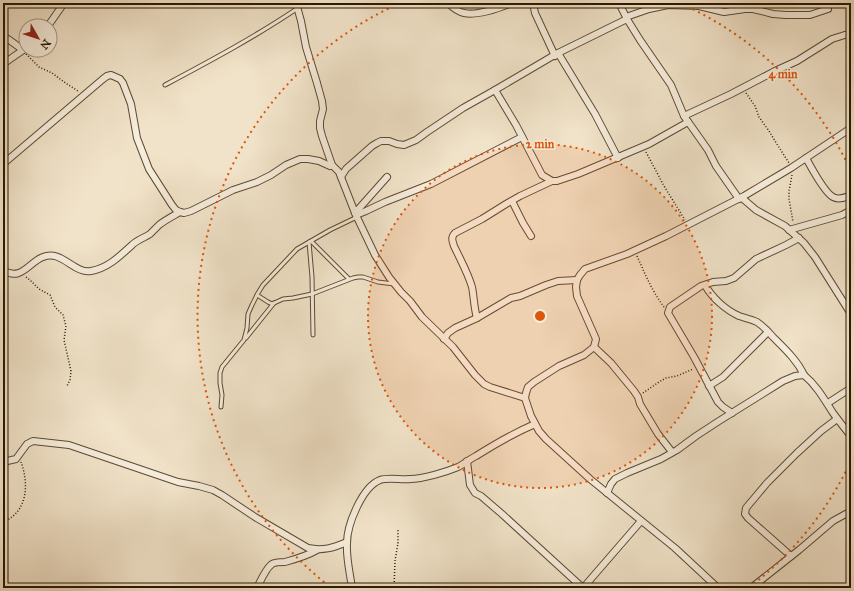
<svg xmlns="http://www.w3.org/2000/svg" width="854" height="591" viewBox="0 0 854 591" font-family="'IM FELL Great Primer',serif">
<style>
.lines{fill:none;stroke-linecap:round;stroke-linejoin:round}
.service-casing{stroke:#5c4a32;stroke-width:5}
.minor-casing{stroke:#5c4a32;stroke-width:8}
.path{stroke:#2a1700;stroke-width:1.5;stroke-dasharray:1 2;stroke-linecap:butt}
.service{stroke:#f6eddc;stroke-width:3}
.minor{stroke:#f6eddc;stroke-width:6}
.ring{fill:none;stroke:#de560b;stroke-width:2;stroke-dasharray:2 4}
.centre{fill:#de560b;stroke:#f6eddc;stroke-width:2}
.ring-label{font-size:12px;text-anchor:middle;font-weight:bold;fill:#de560b;stroke:#f6eddc;stroke-width:3;stroke-linejoin:round;paint-order:stroke}
</style>
<rect width="100%" height="100%" fill="#f1e3c9"/>
<filter id="stains"><feTurbulence type="fractalNoise" baseFrequency=".005" numOctaves="4"/><feColorMatrix values="0 0 0 0 .2 0 0 0 0 .09 0 0 0 0 .02 0 0 0 .5 -.17"/></filter>
<radialGradient id="worn" r=".72"><stop offset=".6" stop-color="#630" stop-opacity="0"/><stop offset="1" stop-color="#630" stop-opacity=".3"/></radialGradient>
<g class="lines">
<g class="service-casing">
<g id="service">
<path d="M165 85C210 61 255 37 298 8"/>
<path d="M311 241 349 279"/>
<path d="M309 242 312 277 313 335"/>
<path d="M257 295 268 302 272 304 283 299 293 298 312 294 353 278 358 277H363L378 282 394 284"/>
<path d="M246 338 274 303"/>
<path d="M221 407 222 395 220 383V373L222 367 244 340 247 328 248 314 252 305 258 293 263 285 297 249 330 230 357 217"/>
</g>
</g>
<g class="minor-casing">
<g id="minor">
<path d="M296 3 301 21 306 47 317 83 322 101 323 109 320 121V128L322 136 332 165 339 172 355 213 375 255 389 277 401 292 410 301 422 317 453 347 475 375 484 384 490 387 525 398"/>
<path d="M448 3C453 8 458 12 464 13 478 16 499 8 512 3"/>
<path d="M533 3 535 13 555 56"/>
<path d="M619 3 627 19 640 40 671 85 684 116 708 150 716 166 739 199"/>
<path d="M626 17 649 9 668 5 699 6 724 12 745 9H753L773 14 786 15H810L828 9"/>
<path d="M48 26 64 3"/>
<path d="M3 37 8 39 23 50"/>
<path d="M558 53 595 114 618 158"/>
<path d="M3 64 26 48"/>
<path d="M495 90 516 125 542 175 552 181H557L578 174 649 144 688 122"/>
<path d="M684 116 731 94 775 71 797 61 832 39 851 33"/>
<path d="M806 158C811 167 824 192 833 197 838 200 844 198 849 196"/>
<path d="M3 164 103 79 107 76 111 75 120 79 123 83 131 104 137 138 149 169 172 205 176 210 180 212 184 213 191 211 233 190 257 182 271 175 286 165 300 159H308L319 161 330 166 332 165"/>
<path d="M341 177 346 169 372 146 377 143 381 141H389L397 144 404 145 416 140 427 132 463 108 495 90 558 53 627 19"/>
<path d="M742 198 756 210 785 226 804 243 815 257 851 314"/>
<path d="M512 201 523 223 531 236"/>
<path d="M355 213 387 177"/>
<path d="M356 215 366 211 385 202 431 184 522 137"/>
<path d="M789 230 842 215 851 210"/>
<path d="M3 270C21 282 29 262 43 257 61 249 74 274 91 271 108 268 120 256 132 245 137 240 144 238 150 234 153 231 156 228 159 225 165 220 173 216 180 212"/>
<path d="M705 285C712 298 726 310 739 316 745 318 751 319 757 322 763 326 768 331 773 337 785 349 797 360 804 375"/>
<path d="M477 318C474 308 474 297 472 287 468 273 460 259 454 246 452 240 451 237 455 233L482 219 506 204 520 196 552 181"/>
<path d="M444 339 448 333 455 328 477 318 511 298 520 296 546 285 558 281 577 280"/>
<path d="M594 347 611 363 634 391 638 397 640 404 658 434 672 452"/>
<path d="M709 386 723 377 768 332"/>
<path d="M828 403 851 388"/>
<path d="M732 413 723 407 718 402 694 357 668 313 670 307 673 305 701 286 713 282 726 281 734 278 756 259 786 245 799 238"/>
<path d="M467 461 470 485 475 493 481 496 502 514 583 588"/>
<path d="M3 462 16 459 27 444 33 441 69 445 178 482 199 486 213 490 222 495 255 517 308 548C323 551 333 548 347 542"/>
<path d="M607 493 611 484 615 479 627 473 661 459 677 450 696 436 719 421 783 381 795 376 804 375C817 386 824 399 833 413 839 421 845 429 851 436"/>
<path d="M791 556 748 518 745 514 746 508 767 483 797 453 821 431 837 419"/>
<path d="M257 588C260 582 266 568 272 564 275 562 281 562 285 562 296 559 307 556 317 550"/>
<path d="M352 588C350 573 346 558 347 543 347 525 362 487 380 480 388 477 402 480 410 479 423 479 446 472 458 467 464 464 470 459 476 456 495 444 514 433 535 424"/>
<path d="M583 588 641 521"/>
<path d="M718 588 675 548 590 479 546 439 539 431 531 416 525 398 526 393 528 387 534 382 559 366 584 355 594 347 596 339 577 296 576 287 577 280 580 275 585 269 627 254 666 236 744 196 791 168 851 128"/>
<path d="M751 588 799 550 833 521 851 511"/>
</g>
</g>
<g class="path">
<path d="M26 54 39 67 52 73 67 84 78 91"/>
<path d="M746 93 755 106 759 117 769 131 775 141 789 163"/>
<path d="M646 152 664 186 685 220"/>
<path d="M792 175 789 191V199L793 222"/>
<path d="M637 256C645 274 652 291 664 307"/>
<path d="M26 277 30 280 39 289 50 295 55 307 63 315 66 326 64 340 71 371 70 380 67 386"/>
<path d="M643 393 659 382 666 378 677 376 693 369"/>
<path d="M3 522C28 512 29 484 21 462"/>
<path d="M394 588 395 561 398 543V529"/>
</g>
<use href="#service" class="service"/>
<use href="#minor" class="minor"/>
</g>
<circle cx="540" cy="316" r="172" fill="#de560b" fill-opacity=".12"/>
<g class="ring">
<circle cx="540" cy="316" r="172"/>
<path d="M851 461A343 343 0 0 1 751 586M329 586A343 343 0 0 1 398 4M682 4A343 343 0 0 1 851 171"/>
</g>
<circle cx="540" cy="316" r="6" class="centre"/>
<g class="ring-label">
<text x="783" y="78">4 min</text>
<text x="540" y="148">2 min</text>
</g>
<rect width="854" height="591" fill="none" stroke="#f1e3c9" stroke-width="16"/>
<rect x="4" y="4" width="846" height="583" fill="none" stroke="#2a1700" stroke-width="2"/>
<rect x="8" y="8" width="838" height="575" fill="none" stroke="#2a1700"/>
<g transform="translate(38 38) rotate(129)"><circle r="19" fill="#f6eddc" stroke="#a49784"/>
<path d="M0-3L7 15L0 10L-7 15Z" fill="#8f2418"/>
<text y="-6" font-size="11" font-weight="bold" text-anchor="middle" fill="#2a1700">N</text>
</g>
<rect width="100%" height="100%" filter="url(#stains)"/>
<rect width="100%" height="100%" fill="url(#worn)"/>
</svg>
